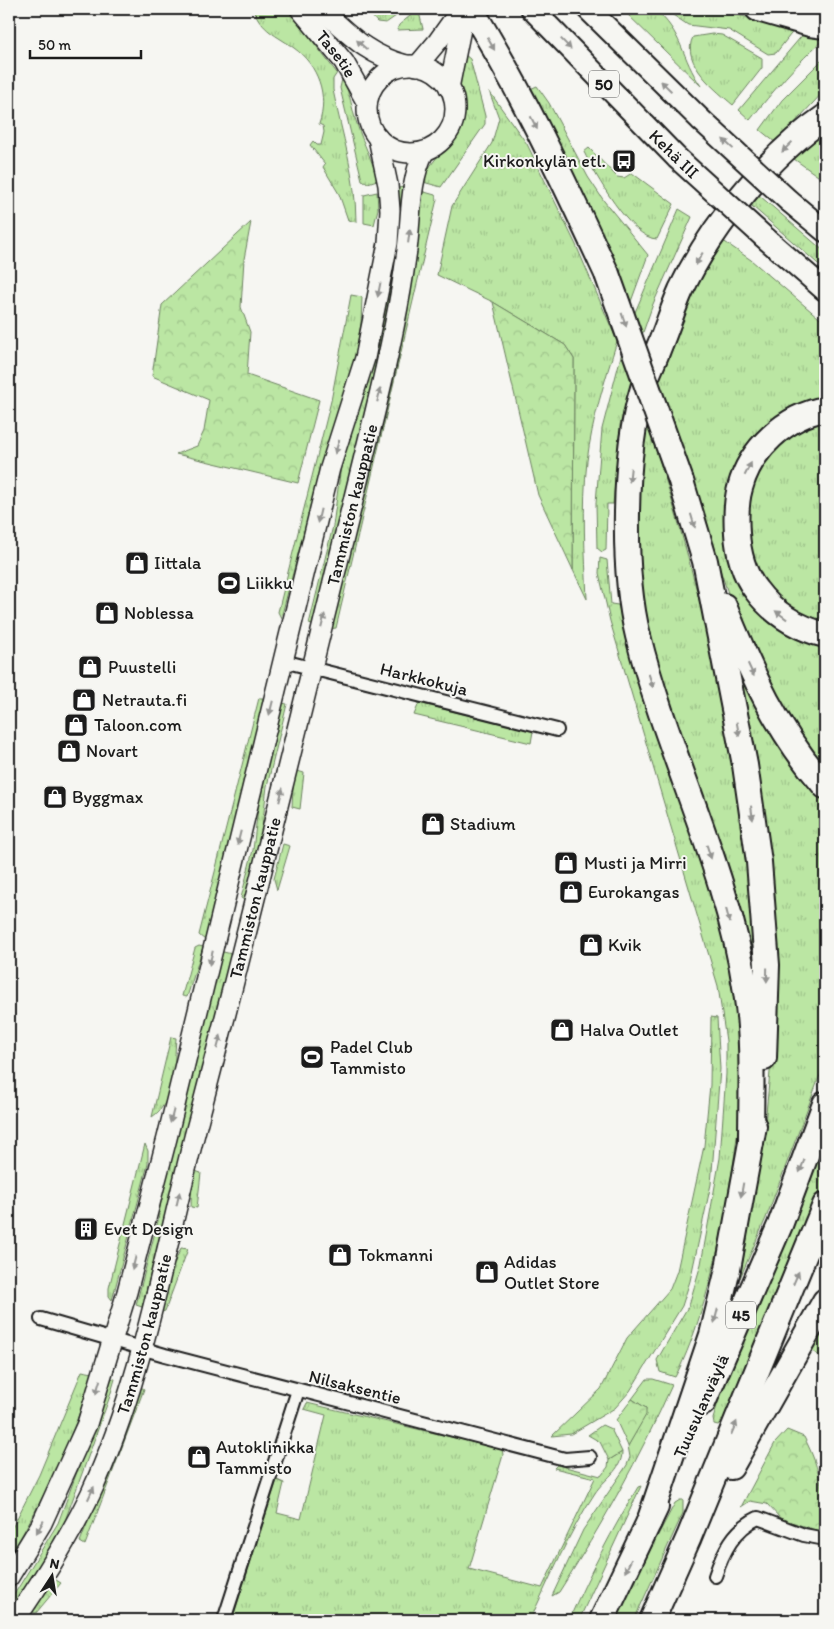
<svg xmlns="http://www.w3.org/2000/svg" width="834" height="1629" viewBox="0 0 834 1629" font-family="Itim,sans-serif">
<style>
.grass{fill:url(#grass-tufts);stroke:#6c8160}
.forest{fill:url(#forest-crowns);stroke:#6c8160}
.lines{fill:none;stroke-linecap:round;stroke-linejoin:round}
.minor-casing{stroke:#1c1c1c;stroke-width:16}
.secondary-casing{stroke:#1c1c1c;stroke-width:22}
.trunk-casing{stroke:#1c1c1c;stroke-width:25}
.motorway-casing{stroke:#1c1c1c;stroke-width:28}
.minor{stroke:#f6f6f2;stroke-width:12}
.secondary{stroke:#f6f6f2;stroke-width:19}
.trunk{stroke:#f6f6f2;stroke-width:21}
.motorway{stroke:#f6f6f2;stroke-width:24}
.trunk-bridge-casing{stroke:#1c1c1c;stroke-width:25;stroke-linecap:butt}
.motorway-bridge-casing{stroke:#1c1c1c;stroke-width:28;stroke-linecap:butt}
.trunk-bridge{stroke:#f6f6f2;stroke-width:21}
.motorway-bridge{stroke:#f6f6f2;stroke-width:24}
.oneway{fill:#949492}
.labels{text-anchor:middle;stroke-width:4;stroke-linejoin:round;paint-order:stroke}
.shield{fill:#f6f6f2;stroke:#5d5d5c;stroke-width:1}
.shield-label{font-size:16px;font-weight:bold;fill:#1c1c1c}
.street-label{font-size:18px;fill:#1c1c1c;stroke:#f6f6f2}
.poi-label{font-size:18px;fill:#1c1c1c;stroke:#f6f6f2;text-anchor:start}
</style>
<defs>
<pattern id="grass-tufts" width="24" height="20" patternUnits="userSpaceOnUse" patternTransform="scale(1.25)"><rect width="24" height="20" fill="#bbe6a3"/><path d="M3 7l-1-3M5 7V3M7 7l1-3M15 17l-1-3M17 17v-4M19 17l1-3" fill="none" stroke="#a0c58c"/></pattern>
<pattern id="forest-crowns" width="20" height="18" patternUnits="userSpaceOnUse" patternTransform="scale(1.25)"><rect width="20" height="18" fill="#bbe6a3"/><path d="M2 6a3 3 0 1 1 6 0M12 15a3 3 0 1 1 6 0" fill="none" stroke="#a0c58c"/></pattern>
</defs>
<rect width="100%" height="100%" fill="#f6f6f2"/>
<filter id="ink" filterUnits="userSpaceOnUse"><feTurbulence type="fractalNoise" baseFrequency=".02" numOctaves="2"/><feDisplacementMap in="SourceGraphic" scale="10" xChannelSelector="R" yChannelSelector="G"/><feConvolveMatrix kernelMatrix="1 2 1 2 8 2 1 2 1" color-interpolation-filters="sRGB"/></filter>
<g filter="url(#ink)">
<g class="grass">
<path d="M253 9H288L337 73 333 79V90C342 135 356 176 356 222L348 220 339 194 323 167 325 164 310 145 313 141 317 145H321L324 132 323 126 319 124C329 96 318 65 294 48 275 34 263 32 253 9Z"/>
<path d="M366 9H406L386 23 377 22Z"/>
<path d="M622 9H654C683 32 681 58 701 86Z"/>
<path d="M664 9H716L794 30 776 53 768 54 729 30 688 25Z"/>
<path d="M416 11 419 12 423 29 397 30 399 25Z"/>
<path d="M805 32 825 35V38C797 63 773 91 750 120L739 110Z"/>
<path d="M712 34 722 35 762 58V68L733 105C717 91 680 63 693 37Z"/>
<path d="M465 55 470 59 485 116V124L441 187 423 182C429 157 454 147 461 124 467 106 459 91 459 73 458 68 463 60 465 55Z"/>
<path d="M825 57V90L776 143 760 130 782 100Z"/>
<path d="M342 79C351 93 351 108 357 124 363 144 373 160 377 180L368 183 362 180 340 88Z"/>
<path d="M537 86 549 103 588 177 604 201 648 255 629 307 530 89Z"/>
<path d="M489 91 527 144 576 245 617 341C605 380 592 420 587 461 582 507 585 553 587 599L573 570 574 359 565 345 493 302 437 275 452 206 492 143 499 118Z"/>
<path d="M825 123V181L787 154Z"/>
<path d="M589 148 617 177 624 178 632 173 674 204 657 239C631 239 594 173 584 152Z"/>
<path d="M404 187 405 210 389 315 315 626 309 624 333 526 341 466 372 365 398 188Z"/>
<path d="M753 190 825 252V270L745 200Z"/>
<path d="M421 191 435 195 437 199 336 628 329 629Z"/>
<path d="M377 192 378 209 374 225 364 223V195Z"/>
<path d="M679 209 692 217 653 304 641 338 633 317Z"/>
<path d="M719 238 751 260 825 323V401L754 440 734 565 825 644V777L742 635 655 375 681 305Z"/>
<path d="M351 295 362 297 361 324 354 361 318 479 281 618 278 612 331 401Z"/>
<path d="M622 352 632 379 620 425 613 504H607L606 550 602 552 597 548 596 503 602 429Z"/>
<path d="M645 416C708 602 749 795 756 992L649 648 634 524Z"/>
<path d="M825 419V626L778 602 751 565 743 521 753 478 775 446 789 433Z"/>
<path d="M600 558 607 560 611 604 618 605C635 660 650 716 668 770 699 862 736 946 741 1045 744 1104 734 1163 724 1220 715 1266 697 1337 675 1377L660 1372 657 1360 689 1305 701 1264 720 1158 726 1074V1041L718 986 610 621 599 573Z"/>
<path d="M734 666 795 770 825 802V1062L766 1218 740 1278 763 1145 772 1051Z"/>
<path d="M259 698H263L262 708 205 940 199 935Z"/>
<path d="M282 703 287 704 267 786 261 837 246 900H244L241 898 253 850 261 783Z"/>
<path d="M419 703 533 731 531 743 414 715Z"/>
<path d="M294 770 304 773 300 809 292 807Z"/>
<path d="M283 844 290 846 277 890 274 879Z"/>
<path d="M199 946 203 947 187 997 182 996 195 948Z"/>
<path d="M219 951 232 954 142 1307 136 1305 158 1221 166 1166Z"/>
<path d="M711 1017 717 1018 720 1069 711 1184 690 1281 682 1306 630 1391 615 1408 571 1434 552 1436 601 1389 627 1338 670 1289 677 1271 704 1146 710 1085Z"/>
<path d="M171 1037 176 1038C174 1064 176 1101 152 1117Z"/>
<path d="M825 1140V1182L817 1205 724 1421 718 1425 714 1424 713 1419 729 1366 789 1231Z"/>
<path d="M145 1144 148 1151V1164L112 1300 109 1296V1288Z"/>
<path d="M192 1170 201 1173 197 1208 191 1207Z"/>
<path d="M181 1248 188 1249 165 1311 162 1312 168 1277Z"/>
<path d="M825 1324V1351L822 1357 810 1350Z"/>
<path d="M82 1371 93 1373C73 1438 45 1498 9 1557V1534L39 1475Z"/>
<path d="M110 1378 115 1379 110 1396 62 1529 18 1602 12 1598 58 1523 93 1429Z"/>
<path d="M647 1379H653L672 1385C640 1457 602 1525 559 1592L552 1596 583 1530 627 1465 630 1457 628 1446 645 1415 646 1408 632 1399Z"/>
<path d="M139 1386 144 1389 85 1545 80 1542Z"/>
<path d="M307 1403 502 1449 503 1455 469 1569 542 1588 595 1478 554 1468 557 1465 601 1476 608 1467 609 1460 622 1452C622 1470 604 1479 595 1493 569 1532 550 1578 530 1620H232L277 1480 284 1483 277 1513 301 1519 326 1415 304 1409Z"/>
<path d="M641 1486 579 1620H569C589 1574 612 1530 638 1487Z"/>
<path d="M680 1500H683V1513L634 1620H613L675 1503Z"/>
<path d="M56 1580 61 1583 36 1613 31 1612Z"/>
</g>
<g class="forest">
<path d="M251 222 244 259 241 307 250 332 247 375 319 400 298 483 176 454 197 446 204 431 209 400 152 376 162 305Z"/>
<path d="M493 302 565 345 574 359 573 570 538 495Z"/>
<path d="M632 1399 646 1408V1415L628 1446 616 1420Z"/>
<path d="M602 1425 611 1429 622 1452 609 1460 600 1442 588 1435Z"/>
<path d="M787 1430 804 1437C821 1470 825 1496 825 1533L781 1519 767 1504 750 1501 741 1507 775 1443Z"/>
</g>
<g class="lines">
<g class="minor-casing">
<g id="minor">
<path d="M283 661 557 730"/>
<path d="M41 1319 165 1355 565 1459 590 1457"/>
<path d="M715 1576C723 1552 734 1529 758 1518L804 1535 825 1539"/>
<path d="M224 1620 298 1390"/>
</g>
</g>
<g class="secondary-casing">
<g id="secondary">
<path id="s1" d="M300 9 344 62 367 103"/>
<path d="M321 9C350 35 367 55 406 65"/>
<circle cx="411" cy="109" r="44"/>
<path d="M417 66 438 41 461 9"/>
<path d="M449 88 465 9"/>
<path d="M9 1577 42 1523 87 1424 127 1292 167 1138 330 468 365 358 388 243 390 210 388 185 378 138"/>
<path id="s2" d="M15 1620C42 1581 69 1538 90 1495 144 1380 166 1241 199 1118 260 885 316 650 374 416 387 363 399 311 406 257 412 222 408 184 424 152"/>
</g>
</g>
<g class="trunk-casing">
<g id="trunk">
<path d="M532 9 677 158"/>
<path d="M588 9 701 120"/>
<path d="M789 201 825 231"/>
<path d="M763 236 825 290"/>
</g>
</g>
<g class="motorway-casing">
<g id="motorway">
<path d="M471 9C523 93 565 184 607 274"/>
<path d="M758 9 810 24 825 26"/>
<path d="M825 409C786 416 750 449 740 488 736 502 736 518 737 533 738 552 744 575 756 590 773 613 798 628 825 635"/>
<path d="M681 481 705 561 745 765 759 862 767 965 764 1058"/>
<path d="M724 606C752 674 776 730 825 786"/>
<path d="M751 1142C751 1092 754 1041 746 992 728 869 668 757 638 636 622 571 623 453 643 388 647 374 654 361 659 347 667 328 673 308 681 290 711 227 768 156 825 117"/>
<path d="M703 1403 780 1225 825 1104"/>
<path d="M731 1467 825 1301"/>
<path d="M649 1522 712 1335 728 1269 754 1126"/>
<path d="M602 1620 656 1507"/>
<path d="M652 1620 689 1537 825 1205"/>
</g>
</g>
<use href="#minor" class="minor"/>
<use href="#secondary" class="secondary"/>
<use href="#trunk" class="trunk"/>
<use href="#motorway" class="motorway"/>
<g class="trunk-bridge-casing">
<g id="trunk-bridge">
<path d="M701 120 789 201"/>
<path d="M677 158 763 236"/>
</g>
</g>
<g class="motorway-bridge-casing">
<path id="motorway-bridge" d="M607 274 681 481"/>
</g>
<use href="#trunk-bridge" class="trunk-bridge"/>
<use href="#motorway-bridge" class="motorway-bridge"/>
</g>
<defs><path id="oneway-solid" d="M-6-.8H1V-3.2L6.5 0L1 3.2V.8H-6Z" transform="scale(1.25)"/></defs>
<g class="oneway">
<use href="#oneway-solid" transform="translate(491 44) rotate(60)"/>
<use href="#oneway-solid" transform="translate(566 44) rotate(46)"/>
<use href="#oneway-solid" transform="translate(362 45) rotate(-138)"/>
<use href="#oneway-solid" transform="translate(666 86) rotate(-136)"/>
<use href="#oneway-solid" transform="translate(534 123) rotate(63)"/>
<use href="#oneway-solid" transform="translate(728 144) rotate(-137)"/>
<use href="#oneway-solid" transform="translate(787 147) rotate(136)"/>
<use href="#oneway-solid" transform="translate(409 236) rotate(-83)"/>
<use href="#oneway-solid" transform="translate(699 259) rotate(120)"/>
<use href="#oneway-solid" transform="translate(379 290) rotate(101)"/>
<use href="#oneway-solid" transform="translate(624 320) rotate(71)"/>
<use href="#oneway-solid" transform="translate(379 395) rotate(-76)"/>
<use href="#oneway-solid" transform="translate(337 447) rotate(108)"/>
<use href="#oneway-solid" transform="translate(748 469) rotate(-63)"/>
<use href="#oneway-solid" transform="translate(630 475) rotate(96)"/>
<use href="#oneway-solid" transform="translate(319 516) rotate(103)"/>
<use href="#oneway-solid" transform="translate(693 521) rotate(73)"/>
<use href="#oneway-solid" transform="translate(781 615) rotate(-144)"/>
<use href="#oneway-solid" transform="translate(323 621) rotate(-76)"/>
<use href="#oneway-solid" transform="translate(751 670) rotate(65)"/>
<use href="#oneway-solid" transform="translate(651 681) rotate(72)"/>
<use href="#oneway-solid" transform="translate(271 708) rotate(104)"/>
<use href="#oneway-solid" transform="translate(738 729) rotate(79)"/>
<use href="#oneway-solid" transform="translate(281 795) rotate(-76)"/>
<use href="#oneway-solid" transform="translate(752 813) rotate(82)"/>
<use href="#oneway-solid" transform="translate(239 838) rotate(104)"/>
<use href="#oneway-solid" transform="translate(709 852) rotate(72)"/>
<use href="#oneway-solid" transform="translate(728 916) rotate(75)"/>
<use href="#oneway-solid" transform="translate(211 958) rotate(104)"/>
<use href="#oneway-solid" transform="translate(767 975) rotate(91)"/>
<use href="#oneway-solid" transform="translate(219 1042) rotate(-75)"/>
<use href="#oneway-solid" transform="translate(172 1116) rotate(104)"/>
<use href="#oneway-solid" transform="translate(802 1166) rotate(111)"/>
<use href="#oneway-solid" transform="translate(742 1190) rotate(100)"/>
<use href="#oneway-solid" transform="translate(178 1199) rotate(-77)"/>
<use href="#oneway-solid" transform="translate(134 1263) rotate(104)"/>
<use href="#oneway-solid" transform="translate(796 1278) rotate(-67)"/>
<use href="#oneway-solid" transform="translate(716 1316) rotate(104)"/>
<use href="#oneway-solid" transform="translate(98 1387) rotate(107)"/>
<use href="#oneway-solid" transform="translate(734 1428) rotate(-67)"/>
<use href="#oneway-solid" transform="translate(91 1493) rotate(-65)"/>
<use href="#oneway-solid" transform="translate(40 1527) rotate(120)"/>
<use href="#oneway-solid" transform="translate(628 1566) rotate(116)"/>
</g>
</g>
<defs>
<g id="bus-square" transform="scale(1.25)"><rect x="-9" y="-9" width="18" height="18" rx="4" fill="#1c1c1c" stroke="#f6f6f2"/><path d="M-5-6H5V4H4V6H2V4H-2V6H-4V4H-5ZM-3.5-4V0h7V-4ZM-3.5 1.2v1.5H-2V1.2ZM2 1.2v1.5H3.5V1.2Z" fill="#fff"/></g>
<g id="shop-square" transform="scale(1.25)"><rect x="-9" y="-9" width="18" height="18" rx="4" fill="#1c1c1c" stroke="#f6f6f2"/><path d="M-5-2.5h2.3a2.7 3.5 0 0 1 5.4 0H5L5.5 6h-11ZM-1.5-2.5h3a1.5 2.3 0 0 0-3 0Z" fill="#fff"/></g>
<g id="stadium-square" transform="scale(1.25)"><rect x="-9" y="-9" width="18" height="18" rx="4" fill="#1c1c1c" stroke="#f6f6f2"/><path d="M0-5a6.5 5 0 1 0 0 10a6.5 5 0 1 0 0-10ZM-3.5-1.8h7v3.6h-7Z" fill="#fff"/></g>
<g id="building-square" transform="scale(1.25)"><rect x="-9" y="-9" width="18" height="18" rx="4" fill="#1c1c1c" stroke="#f6f6f2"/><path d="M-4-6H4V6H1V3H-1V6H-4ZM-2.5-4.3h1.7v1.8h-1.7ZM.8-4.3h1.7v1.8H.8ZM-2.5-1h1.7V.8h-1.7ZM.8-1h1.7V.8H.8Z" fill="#fff"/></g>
</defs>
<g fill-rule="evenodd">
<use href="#bus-square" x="624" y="161"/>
<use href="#shop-square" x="137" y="563"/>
<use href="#stadium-square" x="229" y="583"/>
<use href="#shop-square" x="107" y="613"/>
<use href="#shop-square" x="90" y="667"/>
<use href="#shop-square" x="84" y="700"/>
<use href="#shop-square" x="76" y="725"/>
<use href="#shop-square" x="69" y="751"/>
<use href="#shop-square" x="55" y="797"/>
<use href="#shop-square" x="433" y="824"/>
<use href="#shop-square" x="566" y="863"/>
<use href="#shop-square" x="571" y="892"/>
<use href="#shop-square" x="591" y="945"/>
<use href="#shop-square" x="562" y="1030"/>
<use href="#stadium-square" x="312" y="1057"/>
<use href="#building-square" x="86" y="1229"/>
<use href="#shop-square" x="340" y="1255"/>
<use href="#shop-square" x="487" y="1272"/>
<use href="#shop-square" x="199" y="1457"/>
</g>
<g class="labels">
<g class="shield">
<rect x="589" y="70.5" width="30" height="27" rx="4"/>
<rect x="726" y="1301.5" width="30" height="27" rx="4"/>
</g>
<g class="shield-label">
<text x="604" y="90">50</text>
<text x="741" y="1321">45</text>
</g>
<g class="street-label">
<text dy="6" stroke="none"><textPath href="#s1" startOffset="58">Tasetie</textPath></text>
<text transform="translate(674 154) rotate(44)" y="6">Kehä III</text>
<text dy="6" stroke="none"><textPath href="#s2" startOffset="1171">Tammiston kauppatie</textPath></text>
<text transform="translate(424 679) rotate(14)" y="6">Harkkokuja</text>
<text dy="6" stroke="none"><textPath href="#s2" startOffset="766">Tammiston kauppatie</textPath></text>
<text dy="6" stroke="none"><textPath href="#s2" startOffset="316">Tammiston kauppatie</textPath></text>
<text transform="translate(355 1387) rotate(14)" y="6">Nilsaksentie</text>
<text transform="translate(701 1406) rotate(-66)" y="6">Tuusulanväylä</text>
</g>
<g class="poi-label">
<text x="606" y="167" text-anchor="end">Kirkonkylän etl.</text>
<text x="154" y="569">Iittala</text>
<text x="246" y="589">Liikku</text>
<text x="124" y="619">Noblessa</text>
<text x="108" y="673">Puustelli</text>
<text x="102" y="706">Netrauta.fi</text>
<text x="94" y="731">Taloon.com</text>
<text x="86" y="757">Novart</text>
<text x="72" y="803">Byggmax</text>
<text x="450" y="830">Stadium</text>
<text x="584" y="869">Musti ja Mirri</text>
<text x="588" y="898">Eurokangas</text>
<text x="608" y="951">Kvik</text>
<text x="580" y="1036">Halva Outlet</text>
<text x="330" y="1053">Padel Club<tspan x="330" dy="21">Tammisto</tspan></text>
<text x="104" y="1235">Evet Design</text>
<text x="358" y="1261">Tokmanni</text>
<text x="504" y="1268">Adidas<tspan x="504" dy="21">Outlet Store</tspan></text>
<text x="216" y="1453">Autoklinikka<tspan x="216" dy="21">Tammisto</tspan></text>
</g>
</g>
<rect width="834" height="1629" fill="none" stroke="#f6f6f2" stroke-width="30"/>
<rect x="15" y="15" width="804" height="1599" fill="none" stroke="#1c1c1c" stroke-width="2" filter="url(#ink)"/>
<g transform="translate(52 1576) rotate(12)" stroke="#f6f6f2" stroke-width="4" paint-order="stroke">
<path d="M0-4L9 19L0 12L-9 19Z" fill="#1c1c1c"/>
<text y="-8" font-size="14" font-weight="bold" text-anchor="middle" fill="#1c1c1c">N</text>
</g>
<path d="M30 50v8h111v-8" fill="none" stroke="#1c1c1c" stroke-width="2.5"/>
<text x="38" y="50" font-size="15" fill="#1c1c1c" stroke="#f6f6f2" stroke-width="4" paint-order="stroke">50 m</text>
</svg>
